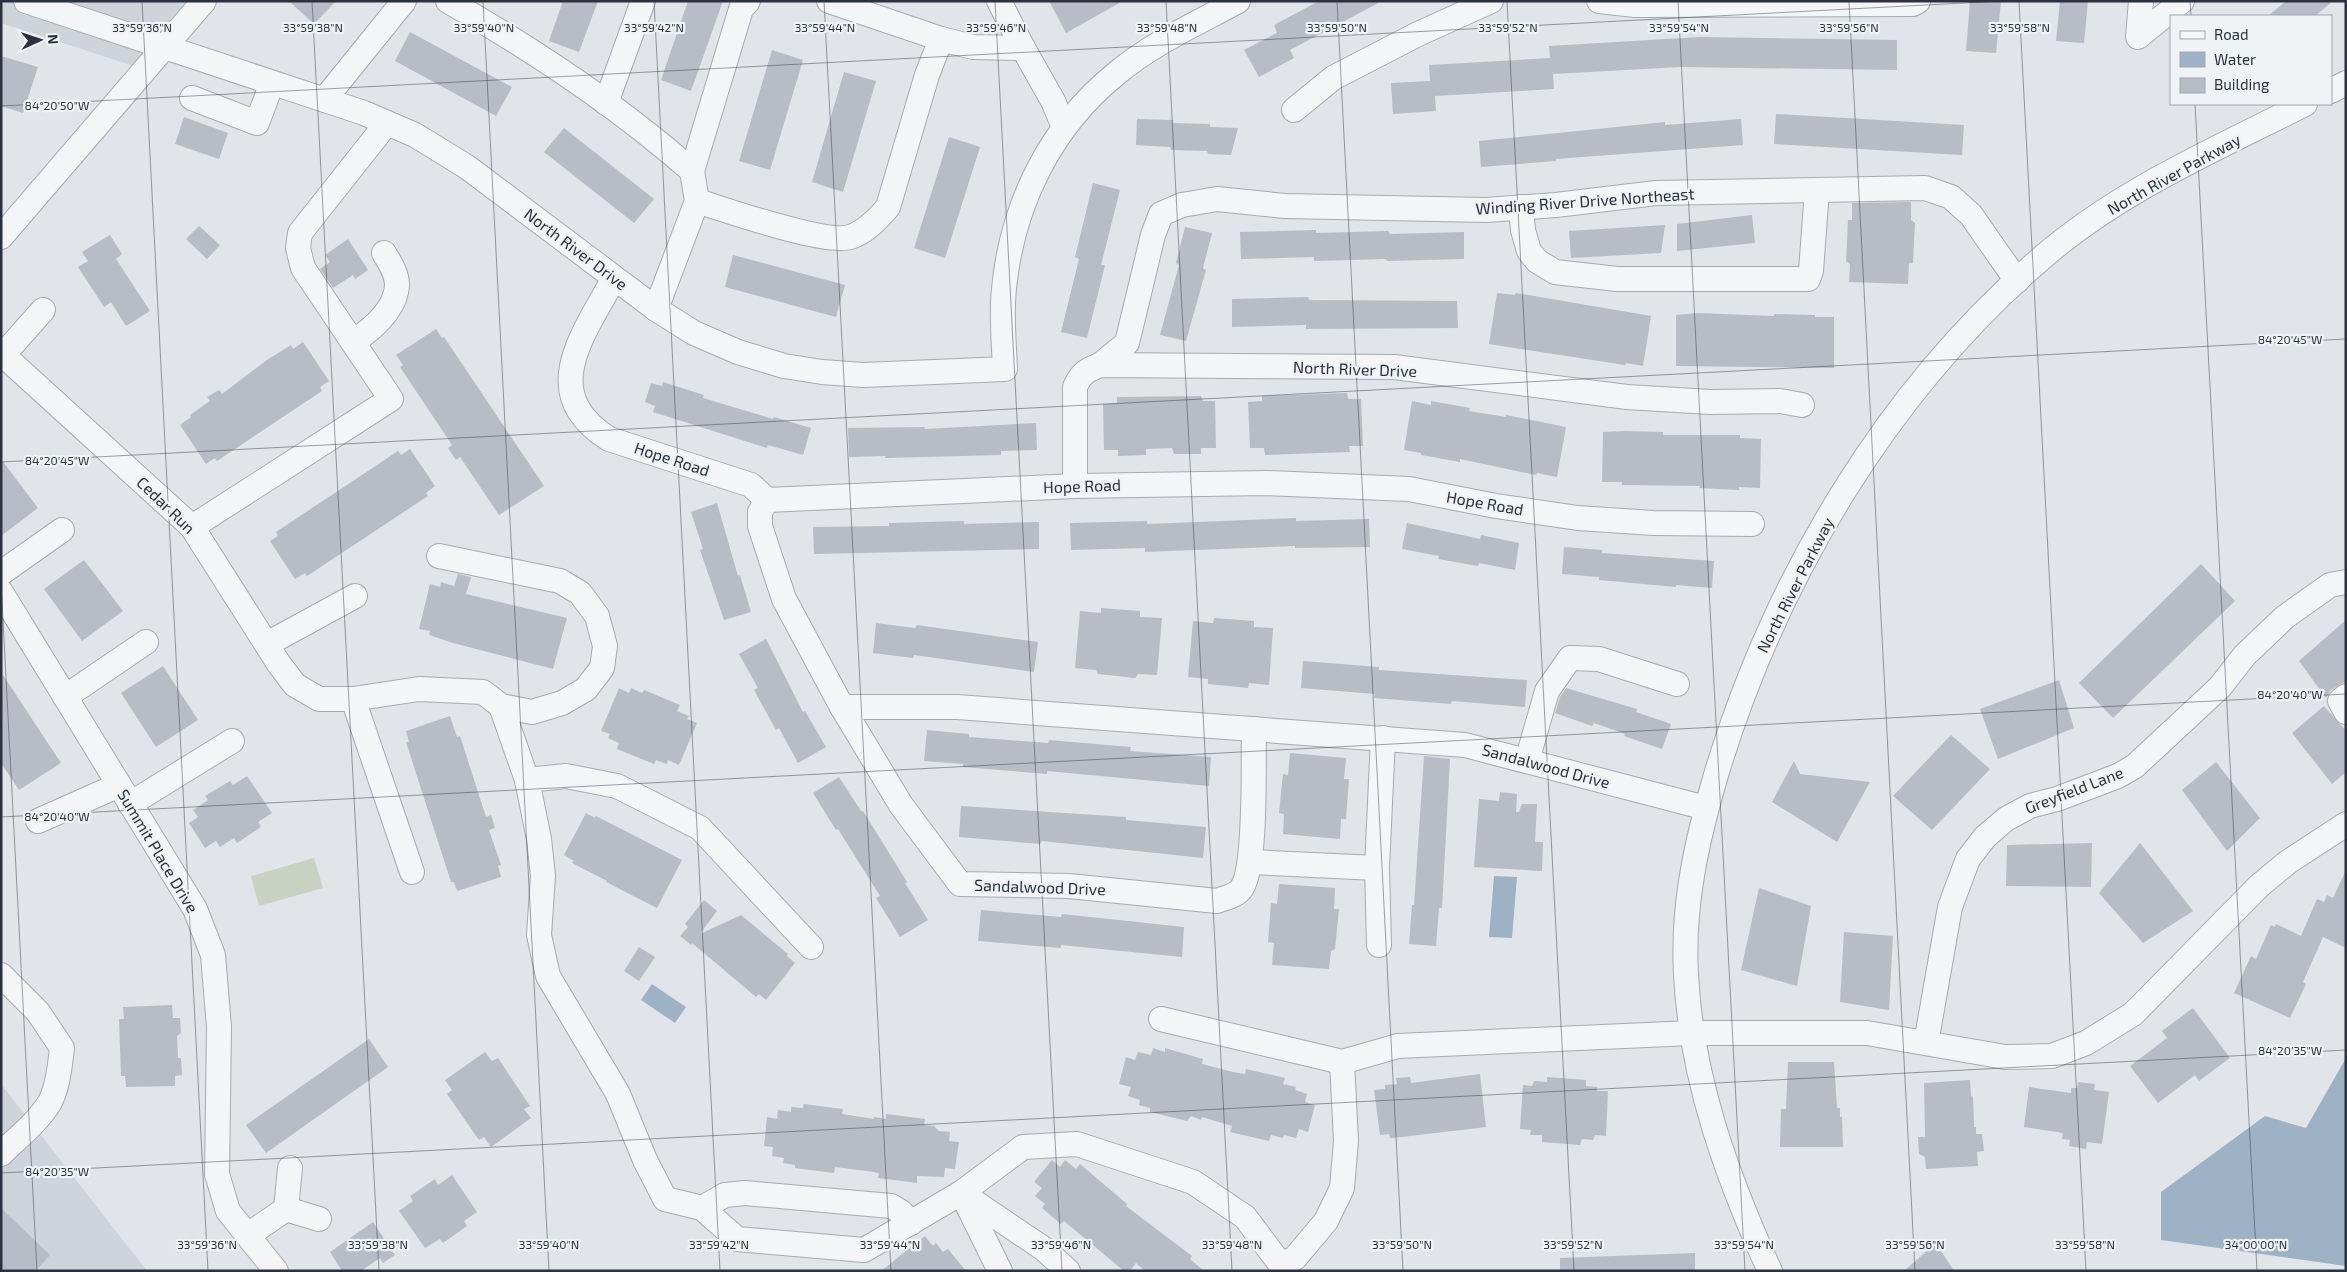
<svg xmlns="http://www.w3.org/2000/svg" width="2347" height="1272" viewBox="0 0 2347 1272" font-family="'Exo 2',sans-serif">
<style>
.built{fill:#cfd3da}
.green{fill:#c7d2c3}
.water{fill:#9eb2c6}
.building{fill:#b8bdc5}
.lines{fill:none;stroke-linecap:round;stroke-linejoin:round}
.minor-casing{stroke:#a6abb2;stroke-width:26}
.minor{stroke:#f3f5f7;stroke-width:24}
.ticks{fill:none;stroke:#2a323f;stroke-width:1;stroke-opacity:0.45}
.labels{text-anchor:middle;stroke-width:4.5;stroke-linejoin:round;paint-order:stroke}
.street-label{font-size:16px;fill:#2a323f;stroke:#f0f3f6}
.ticks-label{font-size:12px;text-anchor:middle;fill:#2a323f;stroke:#f0f3f6;stroke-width:4.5;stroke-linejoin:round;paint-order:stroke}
</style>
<rect width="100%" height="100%" fill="#e1e4e8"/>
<g class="built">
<path d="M1 1H191L134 66 1 23Z"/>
<path d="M1 1084 147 1271H1Z"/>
</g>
<path class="green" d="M314 858 323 888 259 906 251 876Z"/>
<g class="water">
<path d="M1494 876 1517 877 1512 938 1489 937Z"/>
<path d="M652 984 686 1007 675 1023 641 1000Z"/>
<path d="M2346 1058V1266L2161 1240V1192L2265 1116 2306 1128Z"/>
</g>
<g class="building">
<path d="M289 1H336L314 24Z"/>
<path d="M563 1H598L579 52 549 41Z"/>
<path d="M688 1H723L691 91 661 80Z"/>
<path d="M1049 1H1123L1066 33Z"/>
<path d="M1319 1H1382L1290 50 1294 58 1259 77 1244 50 1277 33 1274 25Z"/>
<path d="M1970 1H2001L1996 53 1966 51Z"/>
<path d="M2060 1H2088L2084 43 2056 41Z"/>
<path d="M2286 1H2333L2315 16H2268Z"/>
<path d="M410 32 512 87 496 116 395 61Z"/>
<path d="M1700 37 1897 40V70L1681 67 1553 74 1554 89 1435 96 1436 111 1393 114 1391 83 1430 81 1429 65 1550 58 1549 46Z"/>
<path d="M772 50 803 60 770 170 739 161Z"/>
<path d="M1 56 38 67 23 113 1 106Z"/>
<path d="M844 72 876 81 843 192 812 182Z"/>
<path d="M1776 114 1964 125 1962 155 1774 144Z"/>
<path d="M184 117 228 133 219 159 175 144Z"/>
<path d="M1137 119 1173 120V123L1210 124V127L1238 128 1231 155 1208 154 1207 151 1171 150 1170 147 1136 145Z"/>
<path d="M1741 119 1743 145 1556 159V161L1481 167 1479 141 1665 122V125Z"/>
<path d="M564 128 654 199 634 223 544 152Z"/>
<path d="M949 137 980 147 945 258 914 248Z"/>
<path d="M1093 183 1120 190 1101 265H1105L1087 338 1061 332 1079 259 1075 257Z"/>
<path d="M1911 202V220L1915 223 1913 263H1909L1908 284 1849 282 1850 264 1846 261 1848 220H1852V203Z"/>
<path d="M1752 215 1755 243 1677 251V224Z"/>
<path d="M1665 225 1661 253 1571 258 1569 231Z"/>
<path d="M199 226 220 245 207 259 186 239Z"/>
<path d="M1185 227 1212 233 1203 268 1206 270 1186 341 1160 335 1179 265 1176 263Z"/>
<path d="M1316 230V233L1388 231 1390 234 1464 232V259L1388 261 1385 259 1314 261V257L1241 259 1240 232Z"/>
<path d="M110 235 122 254 116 259 150 311 126 326 111 302 104 307 78 267 88 261 82 252Z"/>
<path d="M348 239 368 270 355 279 353 275 333 288 320 269 330 262 325 255Z"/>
<path d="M733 255 845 285 836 317 725 287Z"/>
<path d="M1497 293 1515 295 1516 293 1651 316 1643 366 1626 363 1625 365 1489 344Z"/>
<path d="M1308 297 1309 300 1457 301 1458 328 1306 329V325L1232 327V299Z"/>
<path d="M1697 313 1774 316V314L1815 315V317H1834V368L1676 366V315Z"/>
<path d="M436 329 442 338 444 337 544 486 499 515 460 457 456 460 448 448 452 445 400 367 403 365 396 355Z"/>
<path d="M303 342 329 381 320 387 322 391 217 461 215 458 206 464 180 425 191 417 190 415 210 401 207 397 219 390 222 394 267 360 291 345 293 349Z"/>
<path d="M663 382 704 395 703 398 773 419 774 417 811 428 803 455 768 445 767 448 653 412 655 406 645 402 651 383 662 386Z"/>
<path d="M1347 393 1348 399H1361L1363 446H1349L1350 452 1265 455 1264 448H1250L1248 402 1262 401V396Z"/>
<path d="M1201 396 1203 401H1215L1216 448H1201V454H1174L1172 448 1146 449V455L1118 456V450H1104L1103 404 1117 403V397Z"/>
<path d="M1412 401 1431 405V401L1470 408 1469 411 1506 417V415L1566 427 1557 477 1537 473 1536 475 1460 459V462L1421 455V453L1404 450Z"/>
<path d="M1036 423 1037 450 1001 451V455L885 458 886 456 849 457 848 428 924 427 925 429Z"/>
<path d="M1624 431 1663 432V435H1740V438L1761 439 1760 488 1739 487V490L1699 488 1700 486 1622 485V482H1602L1603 432Z"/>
<path d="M410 449 435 486 426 493 428 496 307 576 305 573 295 579 270 541 278 536 276 532 398 451 401 455Z"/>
<path d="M1 459 38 508 1 536Z"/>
<path d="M717 503 738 576 740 575 751 612 724 620 700 550 703 549 691 512Z"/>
<path d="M1296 518V521L1369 519 1370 547 1295 548V546L1145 552V548L1071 550 1070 523 1147 521V524Z"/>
<path d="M964 521V524L1039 522V549L814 554 813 527 889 526V523Z"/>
<path d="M1407 523 1480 539 1481 535 1519 543 1515 570 1479 563 1478 566 1438 559 1439 556 1402 549Z"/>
<path d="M1564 547 1602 550V553L1714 561 1712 588 1676 585V587L1599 580V577L1562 574Z"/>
<path d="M84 560 123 611 82 641 44 589Z"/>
<path d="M2201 564 2235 601 2113 718 2079 683Z"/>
<path d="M458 574 471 577 466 594 567 618 553 669 453 643 429 635 430 631 419 629 430 584 440 587 441 582 454 586Z"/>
<path d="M1101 608 1140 611V617L1162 618 1157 675 1138 674 1135 678 1098 674 1096 670 1075 668 1080 611 1101 613Z"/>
<path d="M1214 618 1254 621V627L1273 628 1269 685 1249 683 1248 688 1208 684V679L1188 677 1193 621 1213 623Z"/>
<path d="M2346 620V681L2331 690 2326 698 2299 661Z"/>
<path d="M876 623 915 628 917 625 1038 642 1034 672 914 655 913 658 873 653Z"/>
<path d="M766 639 803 712 805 711 826 747 798 763 779 728 776 730 754 690 758 688 739 654Z"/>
<path d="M1303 661 1379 667V670L1527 680 1525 707 1452 701 1451 704 1374 698 1375 694 1301 688Z"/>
<path d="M163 666 198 720 156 747 121 693Z"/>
<path d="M1 672 61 763 19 790 1 763Z"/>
<path d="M2059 680 2074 728 1998 759 1980 709Z"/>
<path d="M619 688 629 693 631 688 642 693 644 690 680 705 677 711 689 716 687 719 697 723 679 765 668 760 667 764 656 760 654 764 617 749 619 743 608 738 610 734 601 731Z"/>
<path d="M1566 688 1637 709 1636 712 1671 724 1662 749 1624 736 1625 734 1594 723 1592 726 1555 713 1560 697Z"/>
<path d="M2324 706 2346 731V772L2332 784 2292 733Z"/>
<path d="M450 716 457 737 460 736 486 817 491 815 495 828 489 830 501 865 498 866 501 877 457 891 454 882H451L406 742H409L406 731Z"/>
<path d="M927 730 969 734V737L1048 743 1049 740 1131 747 1130 751 1211 757 1209 786 1047 771V774L963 767V764L924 761Z"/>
<path d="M1951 735 1990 769 1932 830 1893 796Z"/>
<path d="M1290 753 1346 758 1344 779H1349L1346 819H1341L1340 839 1283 834 1284 814 1279 813 1283 774 1288 775Z"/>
<path d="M1424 756 1450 759 1442 908H1439L1436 946 1409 944 1412 905H1414Z"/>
<path d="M1794 761 1800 774 1870 782 1837 842 1772 802Z"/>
<path d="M2216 762 2260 818 2227 851 2182 790Z"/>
<path d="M247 776 272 813 258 822 261 827 237 843 234 838 220 847 216 841 205 848 189 823 198 817 193 810 208 800 205 796 230 781 233 785Z"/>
<path d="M839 777 861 811H863L907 882 905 883 928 920 900 937 876 898 880 896 838 829 836 830 813 793Z"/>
<path d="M1500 792 1517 794 1516 812H1519L1522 804H1537L1535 842H1543L1542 871 1474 867 1479 799 1499 801Z"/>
<path d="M961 806 1126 817V820L1206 827 1203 858 1042 841 1040 844 959 837Z"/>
<path d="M586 813 595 818 596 816 682 860 657 908 606 882 607 881 572 863 574 861 564 855Z"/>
<path d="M2092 843 2091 887 2006 886 2007 845Z"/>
<path d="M2140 843 2193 911 2143 943 2099 893Z"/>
<path d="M2346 870V948L2323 937 2303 982 2306 984 2290 1018 2234 993 2251 956 2256 959 2271 925 2275 927 2276 924 2301 936 2317 899 2324 902 2327 895 2333 898Z"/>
<path d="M1279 884 1335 888 1334 909H1339L1335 949 1331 951 1329 969 1272 965 1274 943 1268 942 1271 903 1277 904Z"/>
<path d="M1759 888 1811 906 1797 986 1741 970Z"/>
<path d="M704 900 717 911 700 934 741 915 788 954 787 956 795 963 766 1000 759 994 756 997 692 943 691 945 680 936 688 927 685 924Z"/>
<path d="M981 910 1061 917 1062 914 1184 927 1182 957 1061 945V948L978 941Z"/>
<path d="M1844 932 1893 936 1889 1010 1840 1002Z"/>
<path d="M639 947 655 957 639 981 624 971Z"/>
<path d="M172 1005 173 1018H180L181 1033 177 1036 178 1058H181L182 1075 175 1076V1086L126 1087 125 1076H121L119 1019H124L123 1007Z"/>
<path d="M2193 1008 2230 1058 2199 1081 2195 1075 2158 1103 2130 1066 2167 1038 2162 1031Z"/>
<path d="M369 1039 388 1067 266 1153 246 1125Z"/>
<path d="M1153 1048 1165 1052V1048L1203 1059 1202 1064 1233 1072 1245 1074 1246 1069 1285 1078 1283 1084 1296 1087 1295 1090 1307 1094 1305 1102 1315 1105 1308 1132 1299 1129 1296 1138 1284 1135 1283 1138 1271 1135 1269 1141 1230 1132 1232 1126 1202 1117 1201 1120 1191 1116 1187 1121 1150 1112V1108L1139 1105 1140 1100 1128 1096 1131 1087 1119 1084 1126 1057 1135 1060 1138 1052 1151 1055Z"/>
<path d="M485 1052 492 1061 498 1058 530 1106 524 1109 531 1118 491 1147 484 1137 479 1140 472 1130 447 1094 452 1090 445 1080Z"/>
<path d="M1788 1062H1834L1837 1108H1840V1117H1842L1843 1147H1780L1781 1109H1786Z"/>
<path d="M1480 1074 1486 1127 1402 1137 1390 1138 1389 1134 1380 1135 1374 1090 1385 1089V1085L1397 1084 1396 1078 1410 1077 1411 1083Z"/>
<path d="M1547 1077 1586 1080V1086L1597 1087V1091H1608L1606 1136 1595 1135 1593 1140 1582 1139 1580 1145 1555 1143 1542 1142V1135H1530L1531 1130 1520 1129 1523 1085 1532 1086 1534 1081 1547 1082Z"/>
<path d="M1970 1080 1971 1096 1973 1097 1974 1127H1976V1134H1982L1984 1151 1977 1152 1978 1166 1926 1169 1925 1157 1919 1154 1918 1137H1925L1924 1083Z"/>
<path d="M2078 1082 2095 1084 2094 1090 2109 1092 2102 1144 2087 1142 2086 1149 2069 1146 2070 1140 2062 1139 2063 1133 2024 1127 2029 1087 2071 1093V1088H2077Z"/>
<path d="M804 1104 843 1109 842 1114 874 1119V1117L886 1119V1114L925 1119 924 1125 934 1126 939 1131 950 1132 949 1141 959 1142 955 1169 945 1168 944 1177 917 1176V1183L878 1178 879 1173 867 1171 835 1167 834 1173 795 1168V1165L783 1163 784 1158 772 1156 773 1147 764 1146 767 1117 777 1119 778 1110 791 1112V1107L803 1108Z"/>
<path d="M1052 1160 1060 1167 1065 1160 1076 1169 1080 1164 1127 1204 1126 1206 1192 1256 1190 1259 1204 1271H1145L1136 1263 1130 1271H1124L1064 1221 1061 1224 1042 1208 1045 1204 1035 1196 1042 1188 1034 1182Z"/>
<path d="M452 1175 477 1212 464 1221 467 1226 443 1243 440 1239 425 1248 399 1211 413 1201 410 1196 435 1179 438 1185Z"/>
<path d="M1 1208 50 1255 35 1271H1Z"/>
<path d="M373 1222 395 1255 383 1263 380 1258 361 1271H342L330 1252Z"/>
<path d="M925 1236 933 1246 936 1243 943 1252 948 1249 966 1271H881Z"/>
<path d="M1936 1243 1954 1271H1904Z"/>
<path d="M1695 1253V1271H1560V1258Z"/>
</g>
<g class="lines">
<g class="minor-casing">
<g id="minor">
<path d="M26 1 364 113 415 135 467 167 656 309 694 333 738 352 784 366 822 372 863 375 1005 369C1004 343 1001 315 1004 289 1012 204 1051 126 1117 73 1153 43 1198 23 1238 1"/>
<path d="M448 1C534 50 618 106 692 171L697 201 656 309"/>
<path d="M829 1 941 39"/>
<path d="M999 1 1023 48"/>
<path d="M1599 1 1635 5 1913 4 1918 1"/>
<path d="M2141 1 2138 37 2182 1"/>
<path d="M2331 91 2346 83"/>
<path d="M192 98 257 123 272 83"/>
<path d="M324 100 404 1"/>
<path d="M606 103 643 1"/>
<path d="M1294 110 1333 78 1418 34 1491 1"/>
<path d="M692 171 741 9 748 1"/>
<path d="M697 201C726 210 826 245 850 237 866 232 878 219 888 207L927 75 941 39 973 47 1023 48 1053 101 1064 127"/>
<path d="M1521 207 1523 230 1529 251 1537 261 1555 272 1617 279H1808L1811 271 1817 190"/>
<path d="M1 237 204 1"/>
<path d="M614 278C584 334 536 393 609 439L751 485 767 500 1075 486 1267 483 1409 489 1496 506 1578 518 1653 523 1752 524"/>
<path d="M353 342C371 330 396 310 397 285 397 273 390 263 384 253"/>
<path d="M1 353 192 527 279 664 295 685 319 699H353L419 689 483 692 501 706 532 712 562 703 586 689 602 668 605 646 597 616 580 593 560 581 439 556"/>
<path d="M3 355 43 310"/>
<path d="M1100 365 1127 343 1153 235 1161 214 1182 205 1217 199 1285 206 1486 210 1556 205 1656 193 1925 188 1951 197 1971 215 2017 281"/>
<path d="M1075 486V387C1081 373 1087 370 1100 365L1394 367 1627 397 1710 402 1780 401 1802 405"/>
<path d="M767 500 760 512V526L784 599 842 707 901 805 960 884 1069 886 1217 901C1224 898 1236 896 1241 889 1257 869 1253 760 1254 729"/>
<path d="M192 527 391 399 303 268 298 248 300 233 387 123"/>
<path d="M1 573 62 530"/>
<path d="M1 592 195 909 213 955 219 1027 217 1174 228 1211 276 1271"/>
<path d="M267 644 355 596"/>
<path d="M2346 696 2340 701 2346 712"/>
<path d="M65 697 146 642"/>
<path d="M353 699 412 872"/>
<path d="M501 706 527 780 539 839 543 876 539 935 548 976 618 1094 645 1160 665 1199 702 1208 737 1239 864 1250 961 1193 1023 1147 1077 1144 1193 1182 1245 1217 1281 1265 1295 1258 1326 1221 1342 1188 1346 1141 1342 1062"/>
<path d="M842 707H957L1465 745 1706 808"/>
<path d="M1527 761 1547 691 1570 658 1599 659 1677 684"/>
<path d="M527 780 566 776 617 786 700 828 811 947"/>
<path d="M130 804 232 741"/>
<path d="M38 821 119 785"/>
<path d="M1251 862 1377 868"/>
<path d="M1379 945 1377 868 1383 738"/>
<path d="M1 975 38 1012 62 1048C60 1065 58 1086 50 1102 38 1122 17 1138 1 1154"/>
<path d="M1161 1019 1342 1062 1398 1046 1691 1033H1867L2005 1057 2052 1056 2086 1043 2133 1014 2259 886 2288 862 2346 824"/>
<path d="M1926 1043 1950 907 1968 859 1985 837 2006 819 2030 806 2057 799 2118 776 2135 766 2220 687 2245 655 2285 617 2330 585 2346 582"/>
<path d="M961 1193 1044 1249 1068 1271"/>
<path d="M962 1194 1000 1271"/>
<path d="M702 1208 725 1195 745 1193 891 1206 901 1212 911 1223"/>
<path d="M286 1209 290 1168"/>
<path d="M248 1235 286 1209 319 1219"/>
<path d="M1770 1271C1727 1177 1691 1078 1686 974 1682 905 1697 840 1716 775 1775 579 1887 390 2044 256 2121 190 2216 149 2305 104"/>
</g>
</g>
<use href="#minor" class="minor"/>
</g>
<path class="ticks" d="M142 1 208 1271M312 1 379 1271M483 1 549 1271M654 1 720 1271M824 1 891 1271M995 1 1062 1271M1166 1 1232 1271M1337 1 1403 1271M1507 1 1574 1271M1678 1 1745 1271M1849 1 1915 1271M2019 1 2086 1271M2190 1 2191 16M2195 104 2257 1271M1 106 2002 1M1 462 2346 339M1 582 37 1271M1 817 2346 694M1 1173 2346 1050"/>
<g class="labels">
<g class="street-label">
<text transform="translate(2174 174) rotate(-29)" y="6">North River Parkway</text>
<text transform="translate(1585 201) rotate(-4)" y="6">Winding River Drive Northeast</text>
<text transform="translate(576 249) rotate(37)" y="6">North River Drive</text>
<text transform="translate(1355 369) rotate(2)" y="6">North River Drive</text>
<text transform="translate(672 459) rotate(18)" y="6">Hope Road</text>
<text transform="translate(1082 486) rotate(-2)" y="6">Hope Road</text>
<text transform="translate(1485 503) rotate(10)" y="6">Hope Road</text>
<text transform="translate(166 505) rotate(44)" y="6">Cedar Run</text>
<text transform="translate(1795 585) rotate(-63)" y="6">North River Parkway</text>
<text transform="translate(1546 766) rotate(15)" y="6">Sandalwood Drive</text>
<text transform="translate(2074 790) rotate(-21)" y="6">Greyfield Lane</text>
<text transform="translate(158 851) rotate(59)" y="6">Summit Place Drive</text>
<text transform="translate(1040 887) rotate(2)" y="6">Sandalwood Drive</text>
</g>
</g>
<g class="ticks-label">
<text x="142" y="32">33°59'36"N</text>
<text x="313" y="32">33°59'38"N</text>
<text x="484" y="32">33°59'40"N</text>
<text x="654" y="32">33°59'42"N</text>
<text x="825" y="32">33°59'44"N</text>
<text x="996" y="32">33°59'46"N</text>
<text x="1167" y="32">33°59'48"N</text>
<text x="1337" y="32">33°59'50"N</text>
<text x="1508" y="32">33°59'52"N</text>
<text x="1679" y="32">33°59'54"N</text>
<text x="1849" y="32">33°59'56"N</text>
<text x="2020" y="32">33°59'58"N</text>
<text x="57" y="110">84°20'50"W</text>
<text x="2290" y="344">84°20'45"W</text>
<text x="57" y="465">84°20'45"W</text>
<text x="2290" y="699">84°20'40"W</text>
<text x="57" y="821">84°20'40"W</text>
<text x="2290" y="1055">84°20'35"W</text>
<text x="57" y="1176">84°20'35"W</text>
<text x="207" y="1249">33°59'36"N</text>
<text x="378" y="1249">33°59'38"N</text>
<text x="549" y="1249">33°59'40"N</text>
<text x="719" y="1249">33°59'42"N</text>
<text x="890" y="1249">33°59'44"N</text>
<text x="1061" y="1249">33°59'46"N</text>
<text x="1232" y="1249">33°59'48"N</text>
<text x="1402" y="1249">33°59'50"N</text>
<text x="1573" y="1249">33°59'52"N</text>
<text x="1744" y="1249">33°59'54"N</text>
<text x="1915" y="1249">33°59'56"N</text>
<text x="2085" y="1249">33°59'58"N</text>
<text x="2256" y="1249">34°00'00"N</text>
</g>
<rect width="2347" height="1272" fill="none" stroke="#2a323f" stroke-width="5"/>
<rect x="2170" y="15" width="162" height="90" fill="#f0f3f6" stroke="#a1a6ad"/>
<rect x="2180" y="31" width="25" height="8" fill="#f3f5f7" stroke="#a1a6ad"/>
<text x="2214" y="40" font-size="15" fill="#2a323f">Road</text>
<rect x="2180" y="52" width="25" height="15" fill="#9eb2c6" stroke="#a1a6ad"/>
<text x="2214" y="65" font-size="15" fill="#2a323f">Water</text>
<rect x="2180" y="78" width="25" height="15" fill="#b8bdc5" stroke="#a1a6ad"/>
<text x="2214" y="90" font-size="15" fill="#2a323f">Building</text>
<g transform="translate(40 40) rotate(87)" stroke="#f0f3f6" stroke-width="4" paint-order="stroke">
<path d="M0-4L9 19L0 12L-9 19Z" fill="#2a323f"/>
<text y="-8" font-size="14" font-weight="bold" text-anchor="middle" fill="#2a323f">N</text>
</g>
</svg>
